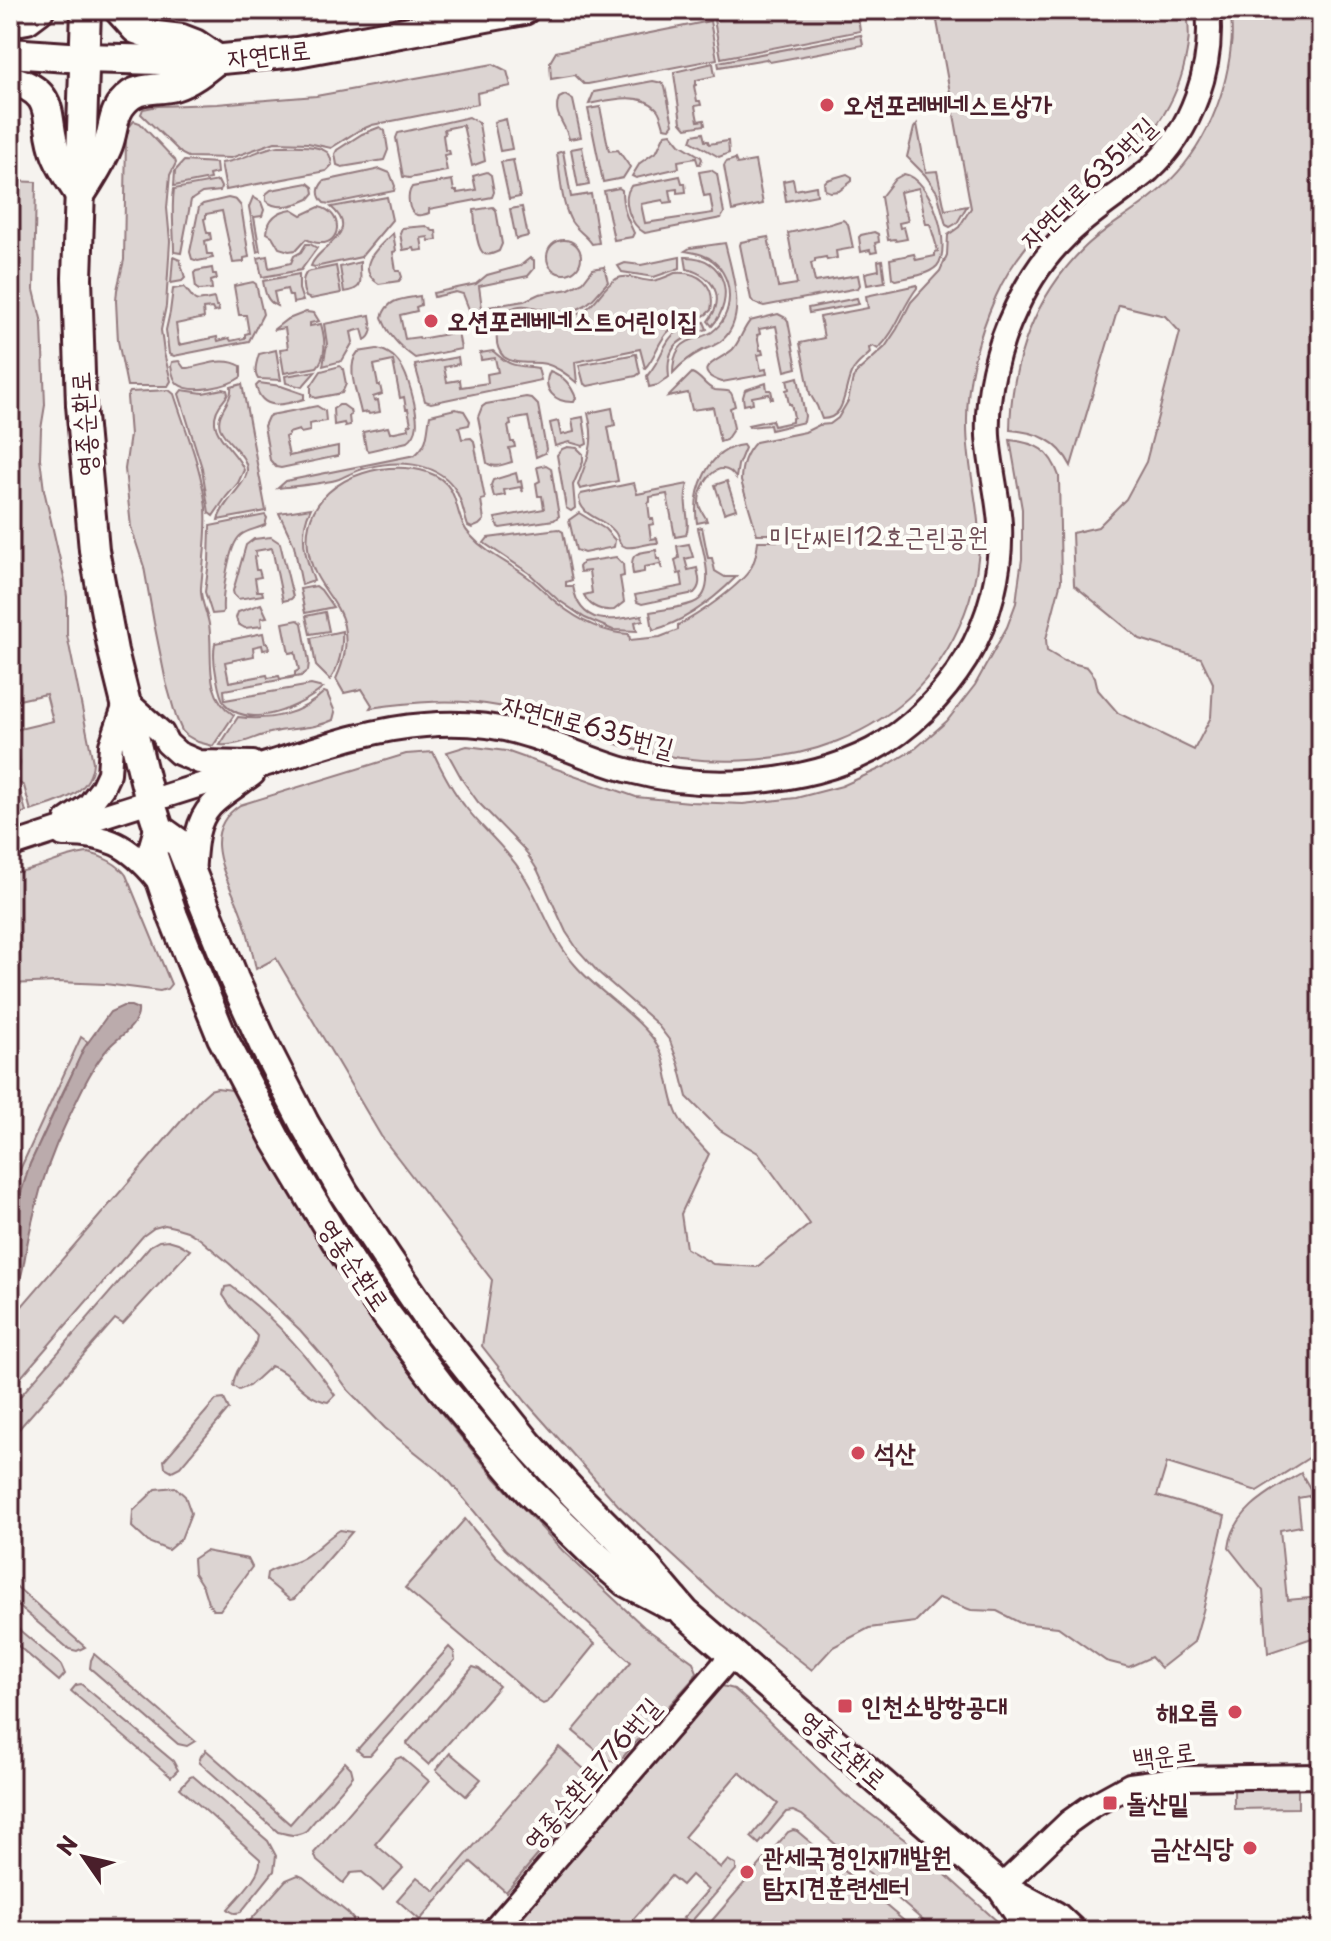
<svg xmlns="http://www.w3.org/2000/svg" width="1331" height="1941" viewBox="0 0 1331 1941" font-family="'Playpen Sans','Poor Story',sans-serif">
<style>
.green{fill:#dcd4d2;stroke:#937a7e;stroke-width:2}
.water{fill:#bbabac;stroke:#8e7378;stroke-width:2}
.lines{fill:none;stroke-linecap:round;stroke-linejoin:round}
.minor-casing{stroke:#4a1f2b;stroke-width:28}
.major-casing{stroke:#4a1f2b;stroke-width:34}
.minor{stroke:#fdfcf7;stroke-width:22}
.major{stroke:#fdfcf7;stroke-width:28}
.poi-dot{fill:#d1495b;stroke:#fdfcf7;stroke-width:3}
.labels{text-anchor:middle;stroke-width:8;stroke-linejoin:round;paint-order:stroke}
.street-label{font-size:26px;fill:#4a1f2b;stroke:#fdfcf7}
.poi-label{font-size:26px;font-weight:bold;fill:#4a1f2b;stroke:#fdfcf7;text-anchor:start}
.park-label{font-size:26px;fill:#6e4c55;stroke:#fdfcf7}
</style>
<rect width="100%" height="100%" fill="#f6f3ef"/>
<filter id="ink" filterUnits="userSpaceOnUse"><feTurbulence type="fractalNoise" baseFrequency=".0125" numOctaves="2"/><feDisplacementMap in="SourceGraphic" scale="16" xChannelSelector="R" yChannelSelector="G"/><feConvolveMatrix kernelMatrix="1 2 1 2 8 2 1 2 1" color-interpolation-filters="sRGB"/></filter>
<g filter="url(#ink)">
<g class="green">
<path d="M764 10H857L860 31 721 58 714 20Z"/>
<path d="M935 10H1187C1188 21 1190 33 1188 44 1182 98 1152 140 1110 173 1098 183 1084 191 1072 201 1041 225 1012 260 996 296 978 336 966 382 967 427 967 459 975 490 978 521 981 547 977 576 969 601 922 745 774 781 640 751 606 743 576 728 544 717 529 712 513 709 498 706 455 698 413 702 370 708L372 705 362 689 344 693 336 679C344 661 348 646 344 626 340 604 321 589 313 568 289 503 347 465 405 468 425 469 447 476 454 497 459 511 460 525 471 536 486 553 507 562 525 575 537 583 546 594 557 603 577 619 603 633 629 634L630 640 660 637 678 630V625C697 616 737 588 749 571 755 563 757 552 758 541H778V534H757L741 481C741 465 745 453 756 442L805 432 819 425 830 424 838 418 848 401 853 378 857 372 885 347 897 329 911 302 940 271 947 255 948 235 959 227 971 208Z"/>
<path d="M1231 10H1321V1450L1257 1491 1167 1463 1157 1496 1225 1516 1203 1611 1194 1642 1161 1668 1151 1657 1129 1667 1106 1661 1058 1627 1020 1623 997 1611 971 1610 939 1598 915 1622 869 1628 833 1647 812 1670 716 1595 618 1505 526 1402 482 1346 492 1280 381 1136 276 958 256 969C252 950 248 931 241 913 228 878 197 833 240 805L406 754 433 752C442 771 451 789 464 805 481 828 504 846 520 870 541 900 550 937 575 965 598 992 629 1009 651 1036 669 1057 666 1086 676 1111 682 1127 697 1141 709 1154L681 1214 686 1248 713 1264 757 1267 810 1224 758 1153 720 1130 687 1097 679 1065 670 1041 656 1023 598 972 578 950 566 932 538 871 524 849 478 802 463 781 447 752 467 746 506 751 636 797 690 802 743 804 796 798 842 786 886 766 916 748 947 721 975 685 1007 627 1016 603 1018 587 1022 559V509L1010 440C1037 443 1050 450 1059 476L1061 581 1046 639 1047 651 1064 661 1087 667 1095 677 1098 690 1118 713 1194 750 1211 717 1213 683 1201 658 1140 639 1074 585 1072 533 1098 527 1126 499 1146 462 1180 332 1165 316 1119 305 1071 466C1058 440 1037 432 1010 430 1011 362 1034 298 1083 249 1105 227 1132 214 1155 194 1200 158 1225 103 1231 46 1233 35 1231 22 1231 10Z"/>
<path d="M710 21 717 59 588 84H584L575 75 551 79 550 62 556 52Z"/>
<path d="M861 35 863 45 770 62 766 59 719 67 718 62Z"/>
<path d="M713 63 715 76 696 80V85L694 86 697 101H700L701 105 695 106 698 121 704 120 705 125 686 128 681 122 674 74V72Z"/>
<path d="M493 64 507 71 511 86 477 93 478 104 372 125 358 131 331 148 308 143 275 142 231 158 188 157 182 154 141 114 143 109 158 106 217 104 316 96Z"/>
<path d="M653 81 662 83 665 87 673 124 670 128 664 127C662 121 661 114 657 109 641 91 609 100 589 104L594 92Z"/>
<path d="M565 95 573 100 581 137 569 139C566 124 552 115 559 98Z"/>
<path d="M600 107 609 151 618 150 630 167 623 178 603 182 588 109Z"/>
<path d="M469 117 479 123 485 161 472 166 463 125 444 129 445 134 443 135 445 150H449L450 154 444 155 447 171 409 178 403 177 396 138 398 133Z"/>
<path d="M506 119 512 149 500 151 494 122Z"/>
<path d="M134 121 140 123 175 160 176 163 170 175 167 208 170 241 166 306 161 330 164 353 171 381 168 386H127L118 341 116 301 117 290 124 260 126 137 128 128Z"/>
<path d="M917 124 926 172 937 171 945 210 967 206 957 223 950 227 946 225 937 192 925 175 907 157 914 128Z"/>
<path d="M380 127 385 131 388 150 384 160 342 167 337 165 335 154 337 150 362 134Z"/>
<path d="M671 133 680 144 701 157 702 159 700 164H698L696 158 678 161 679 168 636 178 632 176 640 163 657 151 665 134Z"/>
<path d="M703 133 705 141H708L709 144 728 141 729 153 719 157 691 141 693 135Z"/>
<path d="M279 146C293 146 315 144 327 152 331 155 331 160 332 165L326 171 226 190 221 163C243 161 259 148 279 146Z"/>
<path d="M582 147 589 185 578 187 571 149Z"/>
<path d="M563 151 571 197 591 194 599 243 592 244C586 234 574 229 570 219 561 201 560 172 557 153Z"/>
<path d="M735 159 737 164 755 161 763 204 732 211 724 166 726 162Z"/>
<path d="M513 160 520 197 509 199 501 162Z"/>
<path d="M184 161 216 163 217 173 209 175 210 179 174 186 175 171Z"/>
<path d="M380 169 390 173 395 186 394 191 330 204 324 203C317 196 317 188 324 181Z"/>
<path d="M711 170 717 174 724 213 721 218 645 233C630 225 621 200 631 186L680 176 682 183H685L686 192 677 193V189L670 190 672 202 664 203 663 200 641 204 645 223 713 213 710 195 704 196 699 172Z"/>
<path d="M487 172 491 175 494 192 492 197 429 209V213C427 214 419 216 417 215 407 212 407 194 412 187L452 180 454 191H457V193L476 190 473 176Z"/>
<path d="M847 174 852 177V181L839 191 830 192 825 190 824 183 827 180Z"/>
<path d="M904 174C932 178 953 248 937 266 927 276 908 277 895 280L892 278 890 259 914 254 916 260 935 256V252L938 251 930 224H926L919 188 900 192 904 211 906 212 908 221 899 223 900 228 904 227 907 239 896 241 895 239 888 240 881 197 895 179Z"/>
<path d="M793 179 795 190 816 186 817 195 786 201 783 181Z"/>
<path d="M10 181 36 182 34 290 42 323 45 405 41 429 40 458 44 490 65 582 67 597V635L93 762C91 796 57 802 31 811L24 786 16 781 20 763 11 731 53 721 46 694 10 702Z"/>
<path d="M218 181 221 187 220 191 202 193 191 200 181 253 174 252C174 231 171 210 174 189Z"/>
<path d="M308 183 313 187 314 193 309 199C296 205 278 211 266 201V194L271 190Z"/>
<path d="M619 188 622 190C622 208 627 218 634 233L632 237 614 240 604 191Z"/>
<path d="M253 197 261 202 264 210 262 216 254 217 260 251 257 252 249 207Z"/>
<path d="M387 197 392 220 361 257 315 267 311 266C317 246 363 234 331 207Z"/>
<path d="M228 198 236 200 241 206 249 257 244 258V262L233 263 222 211 206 214V218L204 219 207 233H210L211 239 205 241 207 254H212L213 258 198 261 192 259 190 252 199 207 203 204Z"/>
<path d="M319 207C344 212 342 245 319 243 314 243 310 241 306 239L296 250 289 251 279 248 272 236 267 233C268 218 278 211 292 209L302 215Z"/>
<path d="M493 207 496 210 502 244 499 251C495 253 489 256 485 254 476 251 475 221 474 212V210Z"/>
<path d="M522 207 528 236 516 239 510 209Z"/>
<path d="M843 220 848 224 853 248 836 251 837 258 827 260 826 257 815 259V262L811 263 815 282 858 275 860 285 858 288 764 306 754 303 751 299 740 245 741 242 768 237 778 287 797 284 788 233 830 224Z"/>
<path d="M426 226 433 231H436L437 240 429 241 428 237 421 238 423 250 415 251 414 248 403 250 400 233 402 228Z"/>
<path d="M874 232 878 234 879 242 875 243 877 252 871 253 870 250 861 252 859 237 861 235Z"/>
<path d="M393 233 396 251 393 252 396 271H400L402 277 399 281 379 284C353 268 378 247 393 233Z"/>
<circle cx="564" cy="257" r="17"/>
<path d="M725 243C732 273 749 320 720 342 714 346 709 348 703 350 691 356 682 363 673 373 673 364 674 356 679 349 687 338 701 339 712 332 734 316 735 279 713 261 705 254 695 253 685 251L690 248Z"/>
<path d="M306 244H310L317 248 301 270 262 277 258 258 267 256 269 268 291 263 294 256 301 252Z"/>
<path d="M173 257 180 260 185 278 182 281 171 283Z"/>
<path d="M680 257V268L654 277 622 272 618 266 625 263 641 265Z"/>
<path d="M685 257C726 256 736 299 712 326L708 321C727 297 713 276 687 269Z"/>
<path d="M530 258 534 260V269L528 276 479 286 482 308 524 301 539 294 569 289 583 282 593 269 604 267 608 282C599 291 592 303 580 308 544 326 520 280 492 330L489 331 477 326 474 322 463 294 456 292 434 297 433 293 476 284 487 275 520 266Z"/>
<path d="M882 260 885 282 867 285 865 273 879 270 878 261Z"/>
<path d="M360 262C359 279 367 289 344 292L340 267Z"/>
<path d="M336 266 341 293 311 299 306 297C302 289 301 279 307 272Z"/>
<path d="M212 268 213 274H216L217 279 211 281 212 289 199 290 196 288 194 273 196 271Z"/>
<path d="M675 273C699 271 716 285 711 310 700 323 683 319 670 330 658 340 656 357 645 368L640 349 575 362 577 383C568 375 558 367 546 364 532 361 516 366 504 357 498 351 496 342 497 334 499 317 517 307 534 311 540 313 545 316 551 317 559 318 567 318 575 315 595 309 600 289 616 279 628 273 640 281 652 281 660 280 668 276 675 273Z"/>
<path d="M299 274V289L303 301 293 303 292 296H289L287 289 274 292 277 306C266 301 265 292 263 281Z"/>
<path d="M253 282 256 284 263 314 249 341 174 356 169 354 166 330 170 312 173 289 184 287C198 302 190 303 214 298L216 306H218L219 311 214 312 212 308 203 309 204 318 176 324 179 345 217 337 218 341 229 338 231 341 245 338V334L249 333 246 315H239L234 286Z"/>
<path d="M917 285V288C902 307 896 332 878 349L873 346 869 348 870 353C864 359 856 364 852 372 843 388 847 419 822 419L817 406 810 394 800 343 824 338 820 317 868 308 866 296Z"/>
<path d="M420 296 421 305 416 307 417 311 400 315 405 339 419 337 420 339 458 332 461 349 415 358C401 348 387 334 382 317 388 298 403 299 420 296Z"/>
<path d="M857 298 859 304 809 313 808 308Z"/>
<path d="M306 312 314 313 319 321 310 323V326L321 324C325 338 327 356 317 367L284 373 280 349 288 348 285 328 273 330 286 320Z"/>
<path d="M778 314 786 318 788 321 797 368 785 371 776 326 759 329 760 334 757 335 760 350H762L763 354 758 355 761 370 766 369 767 374 722 382C685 369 724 359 733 349 740 341 743 329 750 321Z"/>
<path d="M370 315C371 324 375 334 365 340L362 329 351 332 353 342 342 361 323 366 327 344 324 324Z"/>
<path d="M704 322 707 329C681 339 665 344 669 377L658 385 649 387 647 376C672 346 657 333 704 322Z"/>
<path d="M377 349C402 353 409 381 414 402 417 417 421 432 407 442L368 451 366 449 363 432 388 427 390 433 409 429 408 425 411 424 408 409H406L404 397 400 398 393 361 374 365 378 385H380L382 394 373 397 374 401 378 400 380 412 369 414 368 412 361 413C358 396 345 367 358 352Z"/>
<path d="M276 350 281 380 258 379C253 372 257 361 259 354Z"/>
<path d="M493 351C512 368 514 365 538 368L541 380 431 403 425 401 415 365 458 357 459 364 444 367 447 382 460 380 461 387 488 383 487 374 498 372 495 358 481 360 480 353Z"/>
<path d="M636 354 640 373 636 376 588 386 584 384 579 365Z"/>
<path d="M179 361 184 368H188C206 365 224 356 241 366V377C229 386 192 395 178 384 173 380 172 372 171 366L172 362Z"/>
<path d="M340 366 343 369 346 384 342 393 316 398 311 396V386L321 371Z"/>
<path d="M316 371 302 387 286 383 285 376Z"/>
<path d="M550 371C564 376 571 385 576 398L574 402C555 403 541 389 550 371Z"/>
<path d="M692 373C702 377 705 387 715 390 719 391 727 390 730 392 733 394 734 403 735 406L730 408 734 428 726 440 720 442 713 407 692 410 688 393 668 397Z"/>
<path d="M798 377 805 416 804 422 771 430 770 425 749 427 748 425 772 420 774 426 792 422V418L794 417 791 404H789L786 390 789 389 787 380Z"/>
<path d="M259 383 281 386 304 394V399C284 405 262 412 256 386Z"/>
<path d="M766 383 767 390H771L773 399H771L769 394 752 397 753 403 744 405 743 397 745 390Z"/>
<path d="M242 384 266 511 218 520C222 502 246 485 247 471 248 455 226 443 220 428 215 412 233 402 231 387Z"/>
<path d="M223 389 227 390 228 394C226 398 223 401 220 405 202 432 236 448 244 470L238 483 226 497 213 516 209 513 202 468 179 394 182 390 203 393Z"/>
<path d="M169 390 174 394C186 431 202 469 206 508 208 535 203 561 201 588 200 600 207 612 209 624 214 655 202 695 234 715L213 746 198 742 186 735 182 731 176 717 166 682 154 623 144 567 131 527 125 469 130 435 127 397 130 392Z"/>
<path d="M526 397 531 398 538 405 546 449 545 453 536 457 528 417 510 420 511 425 508 426 511 442H514L515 447 509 448 512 462C504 464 494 469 487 463L478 417 482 407 486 404Z"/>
<path d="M339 405H343L350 410 351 415 349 416 350 425 345 426 344 423 334 425 333 409Z"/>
<path d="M317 406 325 411 326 421 309 424 310 431 301 433 299 430 289 433V435L285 437 289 456 338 446V456L281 468 276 467 270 460 264 426 268 417 271 415Z"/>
<path d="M612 408 615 425 608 427 618 481 580 489 578 485C588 455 596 446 588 413Z"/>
<path d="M455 409 464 411 470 421 469 425 459 427 462 439 471 438 474 441 485 499 481 500 484 520 479 525 472 528 468 526C463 513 462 497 453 486 434 461 395 460 367 468 357 470 348 475 339 479 324 484 294 486 278 488L286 481 415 455C429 444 427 431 430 415Z"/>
<path d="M583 417 587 444 583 446 569 442 555 446 550 423 558 421 561 435 574 432 572 419Z"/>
<path d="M743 445 745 448 738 465 736 478C719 454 699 484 699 503 699 510 705 514 707 521L697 523C692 491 708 449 743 445Z"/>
<path d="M567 447 577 448 583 454V462L573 485 575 508 571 511 566 508 557 455 562 449Z"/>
<path d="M546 465 551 468 559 516 554 520 500 528 498 527 495 518 544 509 542 496H538L536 483 540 481 537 467Z"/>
<path d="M516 473 518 482 521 481 523 492 520 487 504 490 505 495 494 497 491 485 493 480Z"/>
<path d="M727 481 736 509 724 513 715 485Z"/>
<path d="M634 483 637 494 688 484C681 505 692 520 686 535L675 537 667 494 650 497V502L648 503 650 519H653L654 524 649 525 651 539 657 538 658 543C649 542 636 549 626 547 618 545 619 537 615 532 604 518 580 517 579 497L581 494Z"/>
<path d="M311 508C298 533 305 556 314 581L302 585 294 545 279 513Z"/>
<path d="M579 513 605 529 615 540 614 547 584 553 576 550 569 520Z"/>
<path d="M265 515 267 518 265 525C257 529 247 530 241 535 228 545 222 596 223 611L222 613 212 614 205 592 209 562 210 526Z"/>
<path d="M702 527 708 558H712L715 571 725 577H736C713 600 685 622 653 630L650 612C664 609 680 608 693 603 719 594 702 548 698 528Z"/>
<path d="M558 529 563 532 572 580 566 582V586H573C580 627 611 621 642 615L643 620 635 622 637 631 613 630 585 618 557 599 529 573 484 543 488 538Z"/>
<path d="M271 537 280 543 293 597 291 599 283 601 272 548 255 551 256 556 254 557 256 570H259L261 577 255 578 257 591H262L263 595 238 599 234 595 233 591 246 545 254 539Z"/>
<path d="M689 544 693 557 685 559 688 570 697 568C699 578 702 585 694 593L642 604 637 602 635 595 683 586 681 573 678 574 675 560 679 558 677 546Z"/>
<path d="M656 550 657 559H660L662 569 660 564 644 567V572L633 574C629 552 636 553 656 550Z"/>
<path d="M616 557 623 564 624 576 620 577 624 602 614 610C601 611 590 608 584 595L592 593 589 571 580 572 579 567 583 562Z"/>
<path d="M316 586 321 590 333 607 305 613 300 589Z"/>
<path d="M261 604 267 617 261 618 262 626 245 628 238 624 236 618 238 612Z"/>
<path d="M325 612 329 631 310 634 306 616Z"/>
<path d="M298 620 302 623 309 662 308 671 301 676 224 690 225 700 311 685 323 688C302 706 249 731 225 704 219 696 218 684 216 674 214 664 213 654 215 643L263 633 265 643H268L269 649 263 650 262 645 253 647 254 656 225 662 229 682 267 675 268 678 279 676 280 679 295 676V672L299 670 295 652 289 653 283 623Z"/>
<path d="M342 631C343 649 340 665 330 680L316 666 311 638Z"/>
<path d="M324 692 327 693 335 712 333 720C313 730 291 727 270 733 254 737 236 747 220 745L238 717C269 721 301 715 324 692Z"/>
<path d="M13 785 20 790 26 812 10 817V790Z"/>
<path d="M159 845 167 846 216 978 214 982Z"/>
<path d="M89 853C102 856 118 864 126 875L171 984 167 989 160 991 105 984 57 982 10 984V873C38 871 62 855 89 853Z"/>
<path d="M222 987H225L244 1035 240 1037 237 1036 217 990Z"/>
<path d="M81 1037 88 1042 63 1092 30 1164 21 1193 14 1230 10 1239V1187H12Z"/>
<path d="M217 1088 232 1090 237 1094 265 1148 311 1229 381 1333 446 1419 496 1479 563 1551 644 1627 693 1662 697 1672 694 1678 622 1758C617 1762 613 1763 607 1759L573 1731 631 1662 505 1549 451 1483 439 1471 385 1428 349 1391 328 1362 300 1330 231 1265 200 1239 187 1231 174 1227 165 1225 154 1228 143 1236 10 1390V1320L201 1098 210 1090Z"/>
<path d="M168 1240 178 1243 190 1250 123 1324 115 1319 10 1439V1408L150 1246 159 1241Z"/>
<path d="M231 1286C272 1315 306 1354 335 1395L328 1402C302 1398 294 1374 271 1366L249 1386 239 1390 233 1386C235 1363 255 1356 257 1336L231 1307 223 1295 225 1287Z"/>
<path d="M224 1399 229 1409 180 1467 172 1471 165 1467 164 1460 216 1400Z"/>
<path d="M1301 1473 1314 1495 1298 1498 1301 1526 1280 1530 1287 1600 1321 1597V1635L1268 1653 1263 1591 1229 1548C1233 1510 1271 1491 1301 1473Z"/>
<path d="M175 1487 185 1496 191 1513 181 1539 168 1550 148 1542 132 1527 133 1511 156 1489Z"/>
<path d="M465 1519 495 1555 595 1644 548 1702 543 1704 538 1701 405 1588Z"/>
<path d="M340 1530 352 1532 294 1599 290 1600 266 1580 267 1573C277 1566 291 1565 303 1558 316 1551 326 1538 340 1530Z"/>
<path d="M205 1551 248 1559 252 1567 220 1610H214L208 1603 203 1587 194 1573 193 1559Z"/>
<path d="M10 1581 85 1647 77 1651 69 1649 10 1599Z"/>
<path d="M10 1622 61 1665 65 1674 59 1681 10 1639Z"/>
<path d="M449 1647 454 1652 455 1660 370 1755H363L357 1750Z"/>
<path d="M94 1654 195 1741 187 1746 178 1744 90 1668 91 1660Z"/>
<path d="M473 1667 479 1669 499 1686 429 1765 408 1746 407 1743Z"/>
<path d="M81 1684 173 1761 178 1770 171 1777 71 1691 76 1685Z"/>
<path d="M722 1686 734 1689 750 1703 844 1794 917 1849 1008 1931H935L802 1815 793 1811 786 1812 759 1844 751 1837 778 1804 739 1772 684 1837 721 1868 728 1860 736 1865V1870L691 1922 683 1918 708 1890 691 1875 682 1885 671 1876 623 1931H508L706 1698Z"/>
<path d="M559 1747 600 1783 506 1892 471 1862 420 1920 397 1900 417 1877 435 1891Z"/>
<path d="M206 1750 290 1824 345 1762 351 1768 353 1776 306 1831C295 1837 289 1835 278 1832L199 1762 201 1756Z"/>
<path d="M450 1753 481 1779 466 1796 436 1770Z"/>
<path d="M401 1757 429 1781 375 1844 403 1868 383 1890 362 1872 351 1873 343 1883 317 1861 314 1853 396 1759Z"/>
<path d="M193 1776 268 1841 276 1856 274 1871 241 1912C235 1914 232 1913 228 1909 238 1897 262 1875 260 1859L180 1788 190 1777Z"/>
<path d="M1298 1787V1808L1234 1809V1788Z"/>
<path d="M793 1830 797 1831 916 1931H708L709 1924 788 1832Z"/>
<path d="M298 1875 303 1877 348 1913 353 1919 354 1931H322L312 1922 304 1931H241L286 1880Z"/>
</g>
<path class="water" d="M123 1006H131L138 1009C140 1024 120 1036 110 1046 91 1067 79 1096 67 1121 53 1150 41 1183 34 1214 31 1226 28 1239 26 1251 23 1269 22 1281 10 1296V1239L14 1230 21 1193 30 1164 84 1048 110 1012Z"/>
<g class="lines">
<g class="minor-casing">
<g id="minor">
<path d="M67 820 89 805 102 788 109 773 111 745 126 701 162 733 167 743 178 753 199 762 253 763"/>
<path d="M63 835C107 834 129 845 157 879"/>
<path d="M10 846C91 819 173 794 254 768 310 751 367 729 425 725 460 722 497 725 530 736 564 746 595 762 630 771 705 791 802 786 872 750 910 730 943 696 966 659 990 619 1002 571 1000 524 998 495 990 466 988 436 986 393 997 347 1016 308 1028 282 1045 256 1066 236 1091 211 1122 193 1149 170 1192 131 1214 67 1208 10"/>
<path d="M193 875C195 852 194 824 211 806 222 794 240 784 253 774"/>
<path d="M1001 1887 1069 1822 1090 1807 1130 1785 1184 1778 1321 1776"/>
<path d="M493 1931 732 1655"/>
</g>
</g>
<g class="major-casing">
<g id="major">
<path d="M86 10 77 278 81 405 94 550 113 651 150 801 159 829 180 844 234 979 263 1043 304 1123 344 1193 387 1258 433 1325 528 1444 574 1494 639 1559 685 1613 1001 1887 1055 1916 1071 1931"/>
<path d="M10 22 27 19 39 10"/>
<path d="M10 53 83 58 201 61 297 52 524 10"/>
<path d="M10 80C61 93 42 120 57 156 63 170 72 182 80 195 90 179 101 163 108 145 115 126 111 110 131 95 143 87 161 90 174 86 190 81 204 70 217 59L195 44 182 39 156 36 136 29 119 10"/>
<path d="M159 829 152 853 173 916 222 1037 276 1140 337 1242 376 1301 441 1387 528 1490 598 1558 626 1582 670 1605"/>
<path d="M1004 1891 1031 1931"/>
</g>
</g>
<use href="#minor" class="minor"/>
<use href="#major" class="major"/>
</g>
</g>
<g class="poi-dot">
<circle cx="827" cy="105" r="8"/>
<circle cx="431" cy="321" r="8"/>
<circle cx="858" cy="1453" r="8"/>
<rect x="837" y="1698" width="16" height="16" rx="4"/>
<circle cx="1235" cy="1712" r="8"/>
<rect x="1102" y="1795" width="16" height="16" rx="4"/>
<circle cx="1250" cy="1848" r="8"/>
<circle cx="747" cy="1872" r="8"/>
</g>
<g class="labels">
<g class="street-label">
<text transform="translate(269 54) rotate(-6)" y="9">자연대로</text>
<text transform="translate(1088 183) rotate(-44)" y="9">자연대로635번길</text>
<text transform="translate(84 424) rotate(-94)" y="9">영종순환로</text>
<text transform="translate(588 726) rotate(15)" y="9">자연대로635번길</text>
<text transform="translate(354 1265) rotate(56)" y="9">영종순환로</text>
<text transform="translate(843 1750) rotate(41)" y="9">영종순환로</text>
<text transform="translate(1164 1755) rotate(-7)" y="9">백운로</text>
<text transform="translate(592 1774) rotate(-49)" y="9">영종순환로776번길</text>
</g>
<g class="poi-label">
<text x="843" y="114">오션포레베네스트상가</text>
<text x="447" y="330">오션포레베네스트어린이집</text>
<text x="874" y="1462">석산</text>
<text x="861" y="1715">인천소방항공대</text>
<text x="1219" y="1721" text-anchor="end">해오름</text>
<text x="1126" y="1812">돌산밑</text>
<text x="1234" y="1857" text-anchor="end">금산식당</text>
<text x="763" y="1866">관세국경인재개발원<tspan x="763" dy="30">탐지견훈련센터</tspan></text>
</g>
<g class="park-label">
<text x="879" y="546">미단씨티12호근린공원</text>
</g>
</g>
<rect width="1331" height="1941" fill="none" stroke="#fdfcf7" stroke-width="40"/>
<rect x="20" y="20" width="1291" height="1901" fill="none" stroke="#4a1f2b" stroke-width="3" filter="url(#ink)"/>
<g transform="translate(84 1857) rotate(304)" stroke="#fdfcf7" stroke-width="6" paint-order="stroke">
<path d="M0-6L14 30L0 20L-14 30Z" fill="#4a1f2b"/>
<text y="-12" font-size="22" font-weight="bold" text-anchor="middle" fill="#4a1f2b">N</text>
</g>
</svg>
